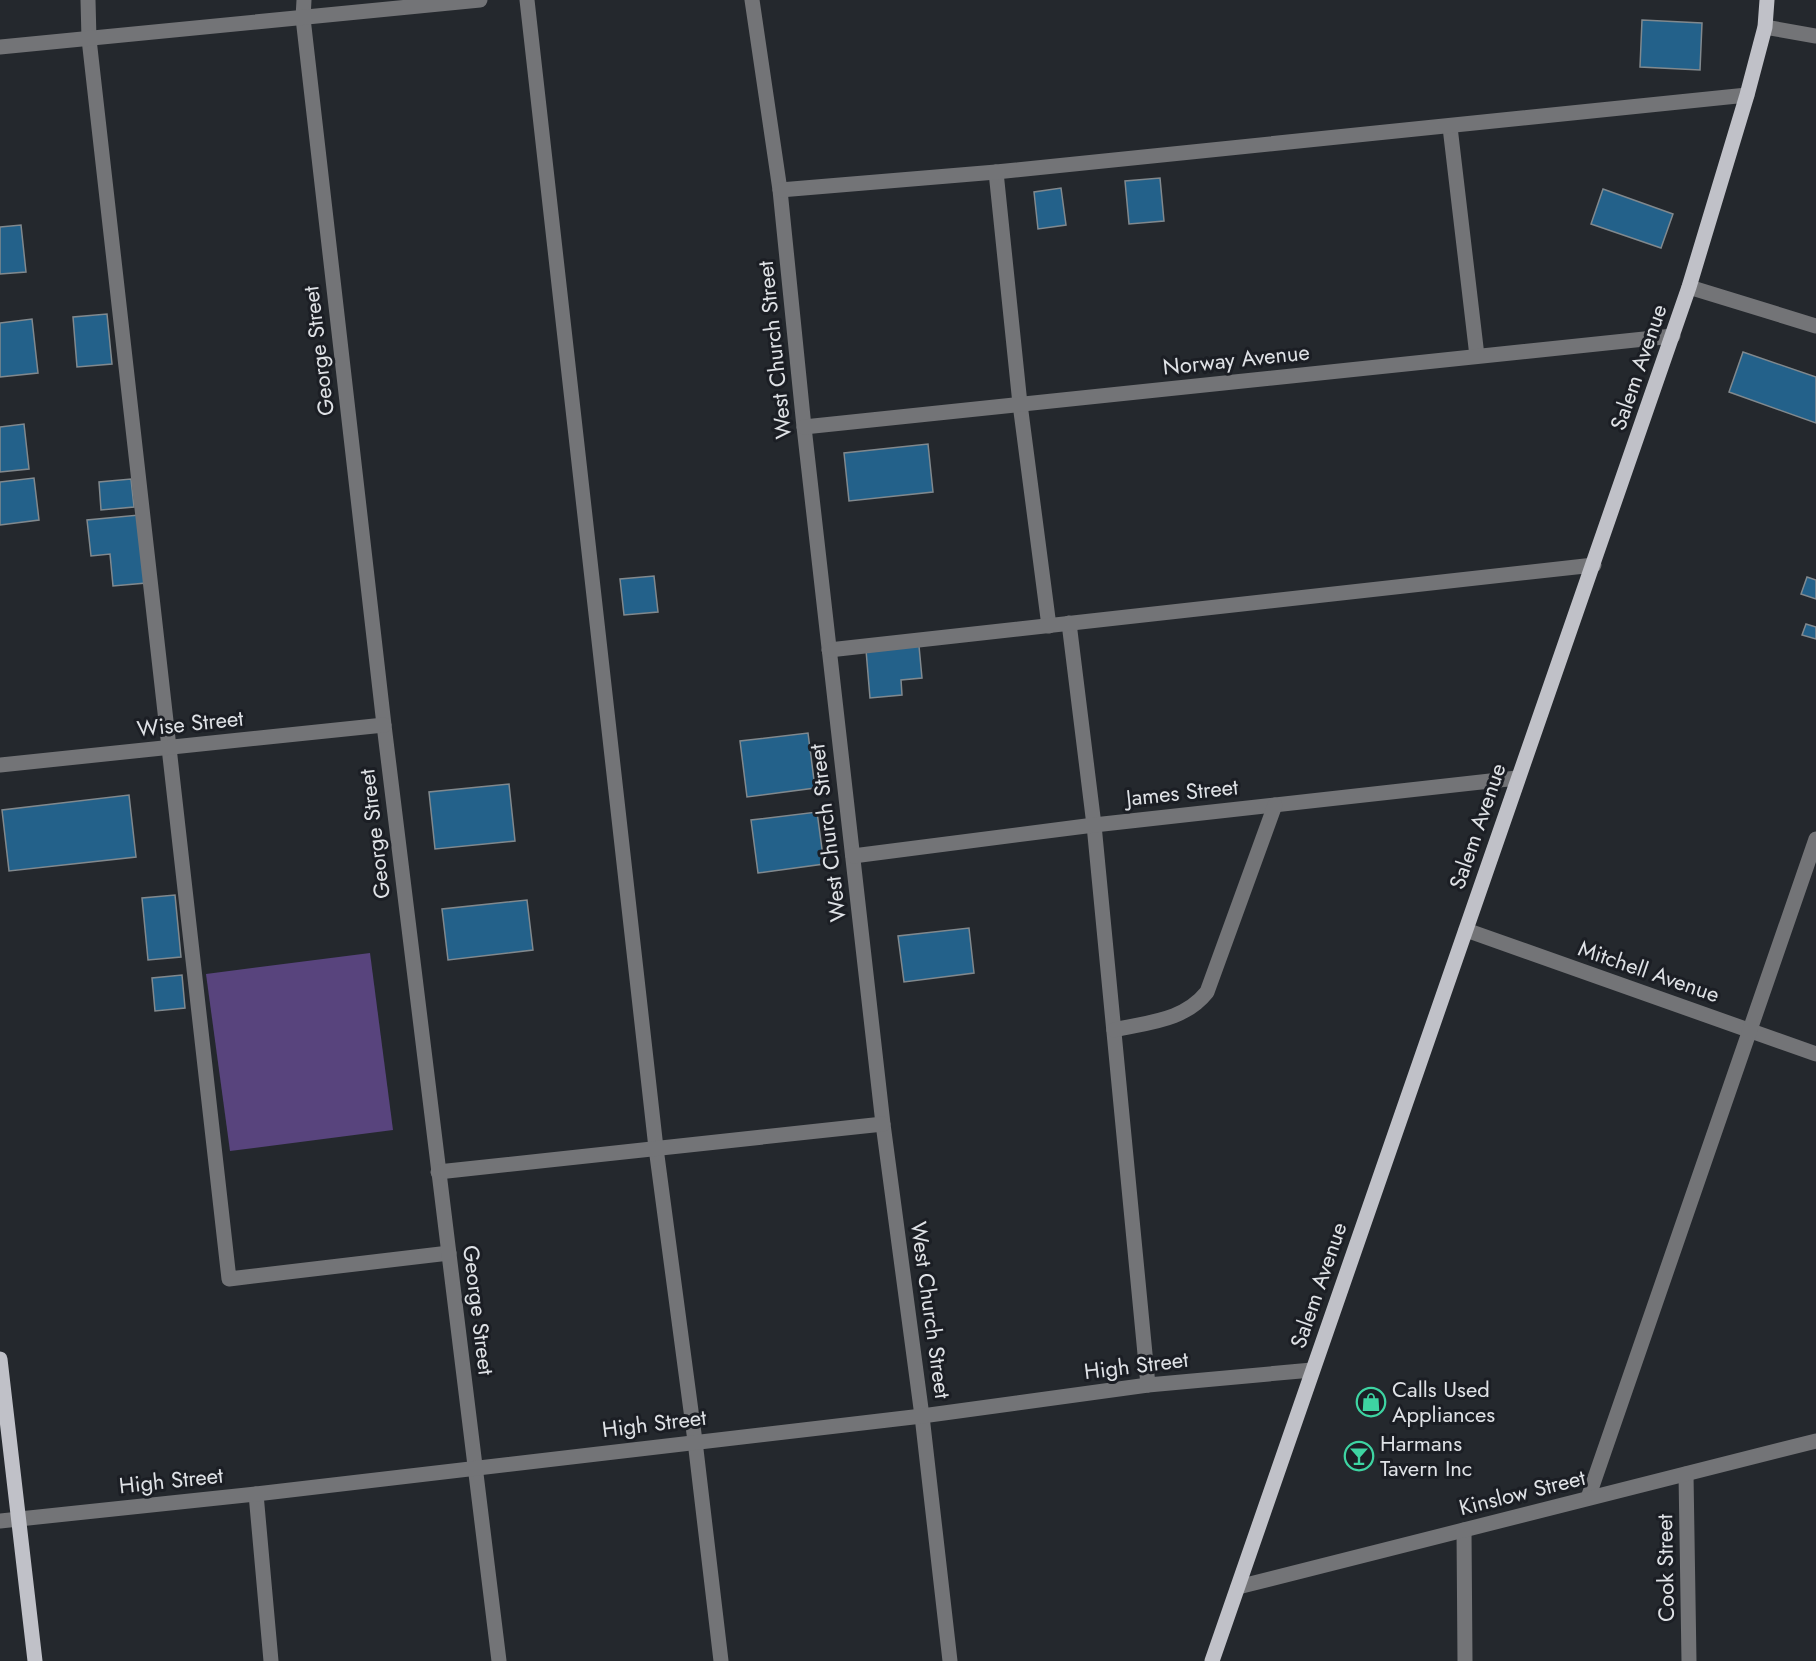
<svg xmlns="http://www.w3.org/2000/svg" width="1816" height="1661" viewBox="0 0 1816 1661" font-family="Jost,sans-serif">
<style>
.green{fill:#58447d}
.building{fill:#23618a;stroke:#81898e;stroke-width:1.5}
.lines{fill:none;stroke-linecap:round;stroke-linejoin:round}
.minor{stroke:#737477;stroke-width:15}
.major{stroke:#c0c1c8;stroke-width:15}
.labels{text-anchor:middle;stroke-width:6;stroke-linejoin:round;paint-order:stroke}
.street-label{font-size:22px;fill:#dfe2e6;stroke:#1b1e24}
.poi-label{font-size:22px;fill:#dfe2e6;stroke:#1b1e24;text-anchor:start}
</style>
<rect width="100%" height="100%" fill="#24282d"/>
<path class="green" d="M370 953 393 1130 230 1151 206 974Z"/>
<g class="building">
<path d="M1642 20 1702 23 1700 70 1640 67Z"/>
<path d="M1160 178 1164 221 1129 224 1125 181Z"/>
<path d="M1061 188 1066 225 1038 229 1034 192Z"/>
<path d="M1603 189 1673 214 1661 248 1591 224Z"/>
<path d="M21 225 26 272 0 274V227Z"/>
<path d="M107 314 112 364 77 367 73 317Z"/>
<path d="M32 319 38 373 0 377V323Z"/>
<path d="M1743 352 1816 377V423L1729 392Z"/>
<path d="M24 424 29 469 0 472V427Z"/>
<path d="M928 444 933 492 849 501 844 453Z"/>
<path d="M34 478 39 520 0 525V482Z"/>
<path d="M131 479 134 507 101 510 99 482Z"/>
<path d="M139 515 146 583 113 586 110 554 91 556 87 520Z"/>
<path d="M654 576 658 612 624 615 620 579Z"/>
<path d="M1807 577 1816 580V599L1801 594Z"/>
<path d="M1806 624 1816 627V639L1802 635Z"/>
<path d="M919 646 922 678 901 680 902 695 870 698 866 650Z"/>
<path d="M808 733 815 788 747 797 740 741Z"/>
<path d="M509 784 515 841 435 849 429 792Z"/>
<path d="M129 795 136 857 9 871 2 810Z"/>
<path d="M817 812 824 864 758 873 751 820Z"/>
<path d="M175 895 181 957 148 960 142 898Z"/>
<path d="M527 900 533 950 448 960 442 909Z"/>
<path d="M969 928 974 973 904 982 898 936Z"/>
<path d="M182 975 185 1008 155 1011 152 978Z"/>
</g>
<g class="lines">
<g class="minor">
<path d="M88 0 89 39 229 1279 449 1253"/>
<path d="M304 0 303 18 384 725 499 1661"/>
<path d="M527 0 656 1148 695 1441 721 1661"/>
<path d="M752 0 780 190 804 427 883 1124 922 1416 950 1661"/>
<path d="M1765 27 1816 36"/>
<path d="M0 47 480 0"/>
<path d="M1450 127 1477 356"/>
<path d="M996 172 1020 404 1049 626"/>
<path d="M780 190 996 172 1747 95"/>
<path d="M1689 287 1816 326"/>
<path d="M804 427 1673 336"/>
<path d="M1069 623 1094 825 1148 1385"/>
<path d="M829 650 1594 565"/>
<path d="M0 765 384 725"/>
<path d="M853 856 1094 825 1517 778"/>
<path d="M1466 930 1816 1054"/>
<path d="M1114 1030C1148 1022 1184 1021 1207 992L1275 805"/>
<path d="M438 1172 883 1124"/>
<path d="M1686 1474 1689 1661"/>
<path d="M256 1494 271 1661"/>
<path d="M1588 1498 1816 839"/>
<path d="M0 1521 256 1494 922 1416 1148 1385 1312 1370"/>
<path d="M1464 1530 1465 1661"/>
<path d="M1238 1587 1816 1441"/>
</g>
<g class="major">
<path d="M0 1359 35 1661"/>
<path d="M1212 1661 1689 287 1747 95 1765 27 1767 0"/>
</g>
</g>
<defs>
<g id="shop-ring" transform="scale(1.5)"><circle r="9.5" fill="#1b1e24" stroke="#3ed4a2" stroke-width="1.5"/><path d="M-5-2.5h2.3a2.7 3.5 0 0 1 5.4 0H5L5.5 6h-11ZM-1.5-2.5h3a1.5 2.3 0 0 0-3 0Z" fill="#3ed4a2"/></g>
<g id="bar-ring" transform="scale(1.5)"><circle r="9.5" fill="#1b1e24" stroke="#3ed4a2" stroke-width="1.5"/><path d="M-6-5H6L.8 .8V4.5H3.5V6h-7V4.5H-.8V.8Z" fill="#3ed4a2"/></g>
</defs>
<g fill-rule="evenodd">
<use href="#shop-ring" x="1371" y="1402"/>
<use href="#bar-ring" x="1359" y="1456"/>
</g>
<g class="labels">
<g class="street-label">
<text transform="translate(774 350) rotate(-96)" y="8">West Church Street</text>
<text transform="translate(318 351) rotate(-97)" y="8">George Street</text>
<text transform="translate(1236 359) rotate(-6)" y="8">Norway Avenue</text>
<text transform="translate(1638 367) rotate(-71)" y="8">Salem Avenue</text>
<text transform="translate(190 723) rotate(-6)" y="8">Wise Street</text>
<text transform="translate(1182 792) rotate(-6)" y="8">James Street</text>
<text transform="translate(1477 826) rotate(-71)" y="8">Salem Avenue</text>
<text transform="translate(827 833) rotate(-97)" y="8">West Church Street</text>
<text transform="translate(374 834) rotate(-97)" y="8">George Street</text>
<text transform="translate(1649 971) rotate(19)" y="8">Mitchell Avenue</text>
<text transform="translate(1318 1285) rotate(-71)" y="8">Salem Avenue</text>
<text transform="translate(479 1310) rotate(83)" y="8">George Street</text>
<text transform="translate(931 1310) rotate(82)" y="8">West Church Street</text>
<text transform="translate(1136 1365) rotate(-7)" y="8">High Street</text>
<text transform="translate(654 1423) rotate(-7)" y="8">High Street</text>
<text transform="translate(171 1480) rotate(-6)" y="8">High Street</text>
<text transform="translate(1522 1492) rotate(-14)" y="8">Kinslow Street</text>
<text transform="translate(1665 1568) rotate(-91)" y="8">Cook Street</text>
</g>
<g class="poi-label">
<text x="1392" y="1397">Calls Used<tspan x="1392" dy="25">Appliances</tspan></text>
<text x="1380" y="1451">Harmans<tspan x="1380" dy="25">Tavern Inc</tspan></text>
</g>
</g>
</svg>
